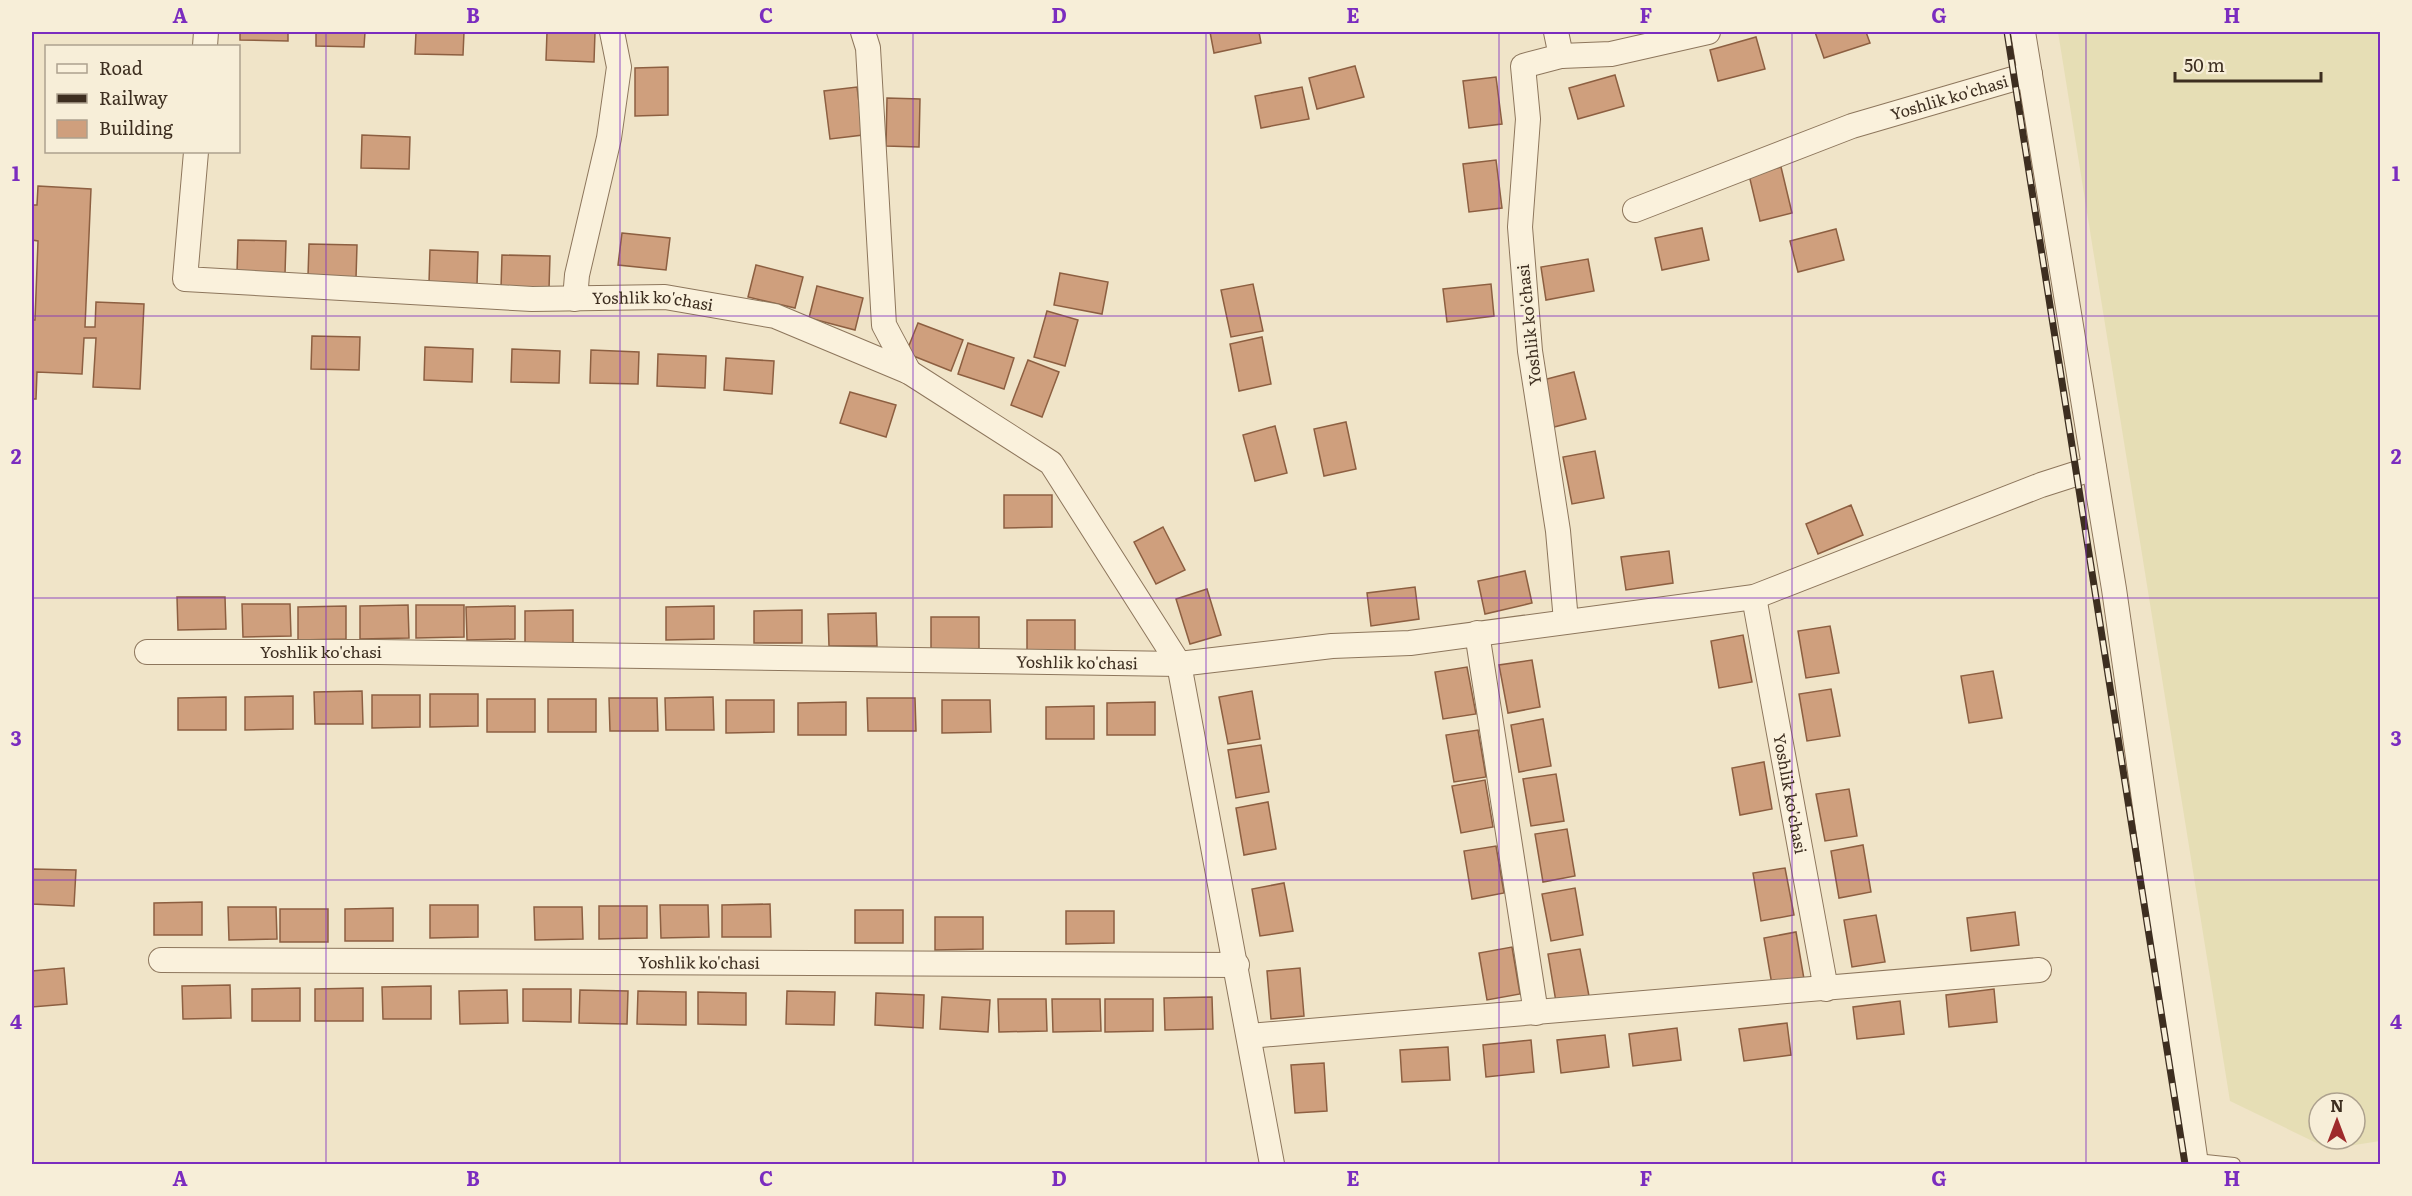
<svg xmlns="http://www.w3.org/2000/svg" width="2412" height="1196" viewBox="0 0 2412 1196" font-family="Literata,serif">
<style>
.farmland{fill:#e6deb5;fill-rule:evenodd}
.building{fill:#cf9f7d;stroke:#8d5f41;stroke-width:1.5}
.lines{fill:none;stroke-linecap:round;stroke-linejoin:round}
.lane-casing{stroke:#8d765c;stroke-width:14}
.street-casing{stroke:#8d765c;stroke-width:26}
.lane{stroke:#faf1dc;stroke-width:12}
.street{stroke:#faf1dc;stroke-width:24}
.rail-casing{stroke:#3d2e20;stroke-width:7}
.rail{stroke:#f7eed8;stroke-width:4.5;stroke-dasharray:14;stroke-linecap:butt}
.grid{fill:none;stroke:#7b2cbf;stroke-width:1.5;stroke-opacity:0.55}
.labels{text-anchor:middle;stroke-width:5;stroke-linejoin:round;paint-order:stroke}
.street-label{font-size:16px;fill:#3d2e20;stroke:#f7eed8}
.neatline{fill:none;stroke:#7b2cbf;stroke-width:2}
.grid-label{font-size:20px;text-anchor:middle;font-weight:bold;fill:#7b2cbf}
</style>
<rect width="100%" height="100%" fill="#f0e4c8"/>
<path class="farmland" d="M2058 32H2380V1141L2329 1149 2230 1101ZM2319 1103H2355V1139H2319Z"/>
<g class="building">
<path d="M240 32H288V41L240 40Z"/>
<path d="M316 32H365L364 47 316 46Z"/>
<path d="M416 32H464L463 55 415 54Z"/>
<path d="M547 32H595L594 62 546 60Z"/>
<path d="M1210 32H1259L1261 43 1214 53Z"/>
<path d="M1815 32H1866L1870 43 1824 58Z"/>
<path d="M1756 37 1765 69 1718 81 1710 50Z"/>
<path d="M1355 66 1364 97 1317 109 1309 78Z"/>
<path d="M668 67V115L635 116V68Z"/>
<path d="M1615 75 1624 106 1578 119 1569 88Z"/>
<path d="M1496 77 1502 124 1469 128 1463 81Z"/>
<path d="M857 87 863 135 830 139 824 91Z"/>
<path d="M1302 87 1309 119 1261 128 1255 96Z"/>
<path d="M887 98 920 99 919 147 886 146Z"/>
<path d="M362 135 410 137 409 169 361 168Z"/>
<path d="M1496 160 1502 208 1469 212 1463 164Z"/>
<path d="M1781 167 1792 213 1760 221 1749 175Z"/>
<path d="M38 186 91 189 85 327H95L96 302 144 304 140 389 93 387 96 338H84L82 374 37 372 36 399H32V320H35L38 241 32 240V205H37Z"/>
<path d="M1702 228 1709 260 1662 270 1655 238Z"/>
<path d="M1836 229 1844 260 1798 272 1790 241Z"/>
<path d="M622 233 670 238 666 270 618 265Z"/>
<path d="M238 240 286 241 285 274 237 272Z"/>
<path d="M309 244 357 245 356 278 308 276Z"/>
<path d="M430 250 478 252 477 285 429 283Z"/>
<path d="M502 255 550 256 549 289 501 288Z"/>
<path d="M1588 259 1594 291 1546 300 1541 267Z"/>
<path d="M756 265 803 277 795 308 748 297Z"/>
<path d="M1060 273 1108 282 1102 314 1054 305Z"/>
<path d="M1253 284 1263 331 1231 337 1221 290Z"/>
<path d="M1491 284 1494 316 1447 322 1443 289Z"/>
<path d="M817 286 863 298 855 330 809 318Z"/>
<path d="M1047 311 1078 320 1065 366 1034 357Z"/>
<path d="M918 323 963 340 951 371 906 353Z"/>
<path d="M312 336 360 337 359 370 311 369Z"/>
<path d="M1262 337 1271 384 1239 391 1230 344Z"/>
<path d="M968 343 1014 358 1004 389 958 374Z"/>
<path d="M425 347 473 349 472 382 424 380Z"/>
<path d="M512 349 560 351 559 383 511 382Z"/>
<path d="M591 350 639 352 638 384 590 383Z"/>
<path d="M658 354 706 356 705 388 657 386Z"/>
<path d="M726 358 774 361 772 394 724 390Z"/>
<path d="M1028 360 1059 372 1042 417 1011 405Z"/>
<path d="M1574 372 1586 419 1554 427 1543 380Z"/>
<path d="M850 392 896 405 886 437 840 423Z"/>
<path d="M1346 422 1356 469 1324 476 1314 429Z"/>
<path d="M1275 426 1287 473 1255 481 1243 435Z"/>
<path d="M1595 451 1604 498 1572 504 1563 457Z"/>
<path d="M1004 495H1052V527L1004 528Z"/>
<path d="M1851 505 1863 535 1818 554 1806 524Z"/>
<path d="M1163 527 1185 570 1156 584 1134 542Z"/>
<path d="M1669 551 1673 583 1626 590 1621 557Z"/>
<path d="M1525 571 1532 603 1485 614 1478 581Z"/>
<path d="M1415 587 1419 619 1371 626 1367 593Z"/>
<path d="M1207 589 1221 635 1190 644 1176 599Z"/>
<path d="M177 597H225L226 629 178 630Z"/>
<path d="M242 604H290L291 636 243 637Z"/>
<path d="M408 605 409 638 360 639V606Z"/>
<path d="M416 605H464V637L416 638Z"/>
<path d="M346 606V639L298 640V607Z"/>
<path d="M515 606V639L467 640 466 607Z"/>
<path d="M714 606V639L666 640V607Z"/>
<path d="M573 610V643H525V611Z"/>
<path d="M802 610V643H754V611Z"/>
<path d="M876 613 877 646H829L828 614Z"/>
<rect x="931" y="617" width="48" height="33"/>
<path d="M1027 620H1075V652L1027 653Z"/>
<path d="M1830 626 1839 673 1806 678 1798 631Z"/>
<path d="M1743 635 1752 682 1719 688 1711 641Z"/>
<path d="M1532 660 1540 707 1508 713 1499 665Z"/>
<path d="M1467 667 1476 714 1443 719 1435 672Z"/>
<path d="M1993 671 2002 718 1969 723 1961 676Z"/>
<path d="M1831 689 1840 736 1807 741 1799 694Z"/>
<path d="M362 691 363 724H315L314 692Z"/>
<path d="M1252 691 1260 739 1228 744 1219 697Z"/>
<path d="M430 694H478V726L430 727Z"/>
<path d="M372 695H420V727L372 728Z"/>
<path d="M293 696V729L245 730V697Z"/>
<path d="M226 697V730H178V698Z"/>
<path d="M713 697 714 730H666L665 698Z"/>
<path d="M609 698H657L658 731H610Z"/>
<path d="M867 698H915L916 731H868Z"/>
<rect x="487" y="699" width="48" height="33"/>
<rect x="548" y="699" width="48" height="33"/>
<path d="M726 700H774V732L726 733Z"/>
<path d="M942 700H990L991 732 942 733Z"/>
<path d="M846 702V735H798V703Z"/>
<path d="M1155 702V735H1107V703Z"/>
<path d="M1094 706V739H1046V707Z"/>
<path d="M1543 719 1551 766 1519 772 1511 725Z"/>
<path d="M1478 730 1486 777 1454 782 1446 735Z"/>
<path d="M1261 745 1269 792 1236 798 1228 750Z"/>
<path d="M1764 762 1772 809 1740 815 1732 768Z"/>
<path d="M1556 774 1564 821 1531 826 1523 779Z"/>
<path d="M1485 780 1493 827 1461 833 1452 786Z"/>
<path d="M1849 789 1857 836 1825 841 1816 794Z"/>
<path d="M1268 802 1276 849 1244 855 1236 808Z"/>
<path d="M1567 829 1575 876 1543 882 1535 834Z"/>
<path d="M1863 845 1871 892 1839 898 1831 851Z"/>
<path d="M1496 846 1504 893 1472 899 1464 851Z"/>
<path d="M1785 868 1794 915 1761 921 1753 873Z"/>
<path d="M32 869 76 870 74 906 32 904Z"/>
<path d="M1284 883 1293 931 1260 936 1252 889Z"/>
<path d="M1575 888 1583 935 1551 941 1542 894Z"/>
<path d="M202 902V935H154V903Z"/>
<path d="M770 904 771 937H722V905Z"/>
<path d="M430 905H478V937L430 938Z"/>
<path d="M660 905H708L709 937 661 938Z"/>
<path d="M599 906H647V938L599 939Z"/>
<path d="M228 907H276L277 939 229 940Z"/>
<path d="M534 907H582L583 939 535 940Z"/>
<path d="M393 908V941H345V909Z"/>
<rect x="280" y="909" width="48" height="33"/>
<rect x="855" y="910" width="48" height="33"/>
<path d="M1066 911H1114V943L1066 944Z"/>
<path d="M2015 912 2019 945 1971 951 1967 918Z"/>
<path d="M1876 915 1885 962 1852 967 1844 920Z"/>
<path d="M935 917H983V949L935 950Z"/>
<path d="M1796 932 1804 979 1772 985 1764 938Z"/>
<path d="M1512 947 1520 994 1487 1000 1479 953Z"/>
<path d="M1580 949 1589 996 1556 1002 1548 954Z"/>
<path d="M64 968 67 1004 32 1007V971Z"/>
<path d="M1300 968 1304 1016 1271 1019 1267 971Z"/>
<path d="M230 985 231 1018 183 1019 182 986Z"/>
<path d="M431 986V1019H383L382 987Z"/>
<path d="M300 988V1021H252V989Z"/>
<path d="M363 988V1021H315V989Z"/>
<path d="M523 989H571V1022L523 1021Z"/>
<path d="M1994 989 1997 1022 1949 1027 1946 995Z"/>
<path d="M507 990 508 1023 460 1024 459 991Z"/>
<path d="M580 990 628 991 627 1024 579 1023Z"/>
<path d="M638 991 686 992V1025L637 1024Z"/>
<path d="M787 991 835 992 834 1025 786 1024Z"/>
<path d="M698 992 746 993V1025L698 1024Z"/>
<path d="M876 993 924 995 923 1028 875 1025Z"/>
<path d="M942 997 990 1000 988 1032 940 1029Z"/>
<path d="M1212 997 1213 1029 1165 1030 1164 998Z"/>
<path d="M998 999H1046L1047 1031 999 1032Z"/>
<path d="M1052 999H1100L1101 1031 1053 1032Z"/>
<path d="M1105 999H1153V1031L1105 1032Z"/>
<path d="M1900 1001 1904 1034 1857 1039 1853 1007Z"/>
<path d="M1787 1023 1791 1055 1744 1061 1739 1029Z"/>
<path d="M1677 1028 1681 1060 1633 1066 1629 1034Z"/>
<path d="M1605 1035 1609 1067 1561 1073 1557 1040Z"/>
<path d="M1531 1040 1534 1072 1486 1077 1483 1045Z"/>
<path d="M1448 1047 1450 1080 1402 1082 1400 1050Z"/>
<path d="M1324 1063 1327 1111 1295 1113 1291 1065Z"/>
</g>
<g class="lines">
<g class="lane-casing">
<path id="lane" d="M2196 1160 2234 1164"/>
</g>
<g class="street-casing">
<g id="street">
<path d="M863 32 868 48 884 325 909 372"/>
<path d="M1556 32 1561 56"/>
<path d="M2023 32 2114 589 2196 1164"/>
<path d="M205 46 206 32"/>
<path id="s1" d="M196 152 185 279 532 299 665 297 775 316 909 372 1051 463 1179 664 1272 1164"/>
<path id="s2" d="M1635 210 1852 126 2030 74"/>
<path d="M575 299 577 275 609 138 619 67 612 32"/>
<path id="s3" d="M1754 597 1826 989"/>
<path d="M1566 621 1558 531 1530 351 1520 227 1528 119 1523 66 1561 56 1611 54 1708 32"/>
<path d="M1477 633 1536 1013"/>
<path id="s4" d="M147 652H378L1179 664 1332 646 1410 643 1754 597 2041 485 2094 468"/>
<path id="s5" d="M161 960 1237 965"/>
<path d="M1249 1036 2039 970"/>
</g>
</g>
<use href="#lane" class="lane"/>
<use href="#street" class="street"/>
<g class="rail-casing">
<path id="rail" d="M2007 32 2185 1164"/>
</g>
<use href="#rail" class="rail"/>
</g>
<path class="grid" d="M326 32V1164M620 32V1164M913 32V1164M1206 32V1164M1499 32V1164M1792 32V1164M2086 32V1164M32 316H2380M32 598H2380M32 880H2380"/>
<g class="labels">
<g class="street-label">
<text dy="6" stroke="none"><textPath href="#s2" startOffset="334">Yoshlik ko'chasi</textPath></text>
<text dy="6" stroke="none"><textPath href="#s1" startOffset="596">Yoshlik ko'chasi</textPath></text>
<text transform="translate(1529 325) rotate(-96)" y="6">Yoshlik ko'chasi</text>
<text dy="6" stroke="none"><textPath href="#s4" startOffset="174">Yoshlik ko'chasi</textPath></text>
<text dy="6" stroke="none"><textPath href="#s4" startOffset="930">Yoshlik ko'chasi</textPath></text>
<text dy="6" stroke="none"><textPath href="#s3" startOffset="200">Yoshlik ko'chasi</textPath></text>
<text dy="6" stroke="none"><textPath href="#s5" startOffset="538">Yoshlik ko'chasi</textPath></text>
</g>
</g>
<rect width="2412" height="1196" fill="none" stroke="#f7eed8" stroke-width="66"/>
<rect x="45" y="45" width="195" height="108" fill="#f7eed8" stroke="#ada18e" stroke-width="1.5"/>
<rect x="57" y="64" width="30" height="9" fill="#faf1dc" stroke="#ada18e" stroke-width="1.5"/>
<text x="99" y="75" font-size="18" fill="#3d2e20">Road</text>
<rect x="57" y="94" width="30" height="9" fill="#3d2e20" stroke="#ada18e" stroke-width="1.5"/>
<text x="99" y="105" font-size="18" fill="#3d2e20">Railway</text>
<rect x="57" y="120" width="30" height="18" fill="#cf9f7d" stroke="#ada18e" stroke-width="1.5"/>
<text x="99" y="135" font-size="18" fill="#3d2e20">Building</text>
<g transform="translate(2337 1121)"><circle r="28" fill="#f7eed8" stroke="#ada18e" stroke-width="1.5"/>
<path d="M0-4.5L10 22L0 15L-10 22Z" fill="#9e2a2b"/>
<text y="-9" font-size="16" font-weight="bold" text-anchor="middle" fill="#3d2e20">N</text>
</g>
<path d="M2175 72v9h146v-9" fill="none" stroke="#3d2e20" stroke-width="3"/>
<text x="2184" y="72" font-size="18" fill="#3d2e20" stroke="#f7eed8" stroke-width="4.5" paint-order="stroke">50 m</text>
<rect x="33" y="33" width="2346" height="1130" class="neatline"/>
<g class="grid-label">
<text x="180" y="23">A</text>
<text x="473" y="23">B</text>
<text x="766" y="23">C</text>
<text x="1059" y="23">D</text>
<text x="1353" y="23">E</text>
<text x="1646" y="23">F</text>
<text x="1939" y="23">G</text>
<text x="2232" y="23">H</text>
<text x="16" y="181">1</text>
<text x="2396" y="181">1</text>
<text x="16" y="464">2</text>
<text x="2396" y="464">2</text>
<text x="16" y="746">3</text>
<text x="2396" y="746">3</text>
<text x="16" y="1029">4</text>
<text x="2396" y="1029">4</text>
<text x="180" y="1186">A</text>
<text x="473" y="1186">B</text>
<text x="766" y="1186">C</text>
<text x="1059" y="1186">D</text>
<text x="1353" y="1186">E</text>
<text x="1646" y="1186">F</text>
<text x="1939" y="1186">G</text>
<text x="2232" y="1186">H</text>
</g>
</svg>
